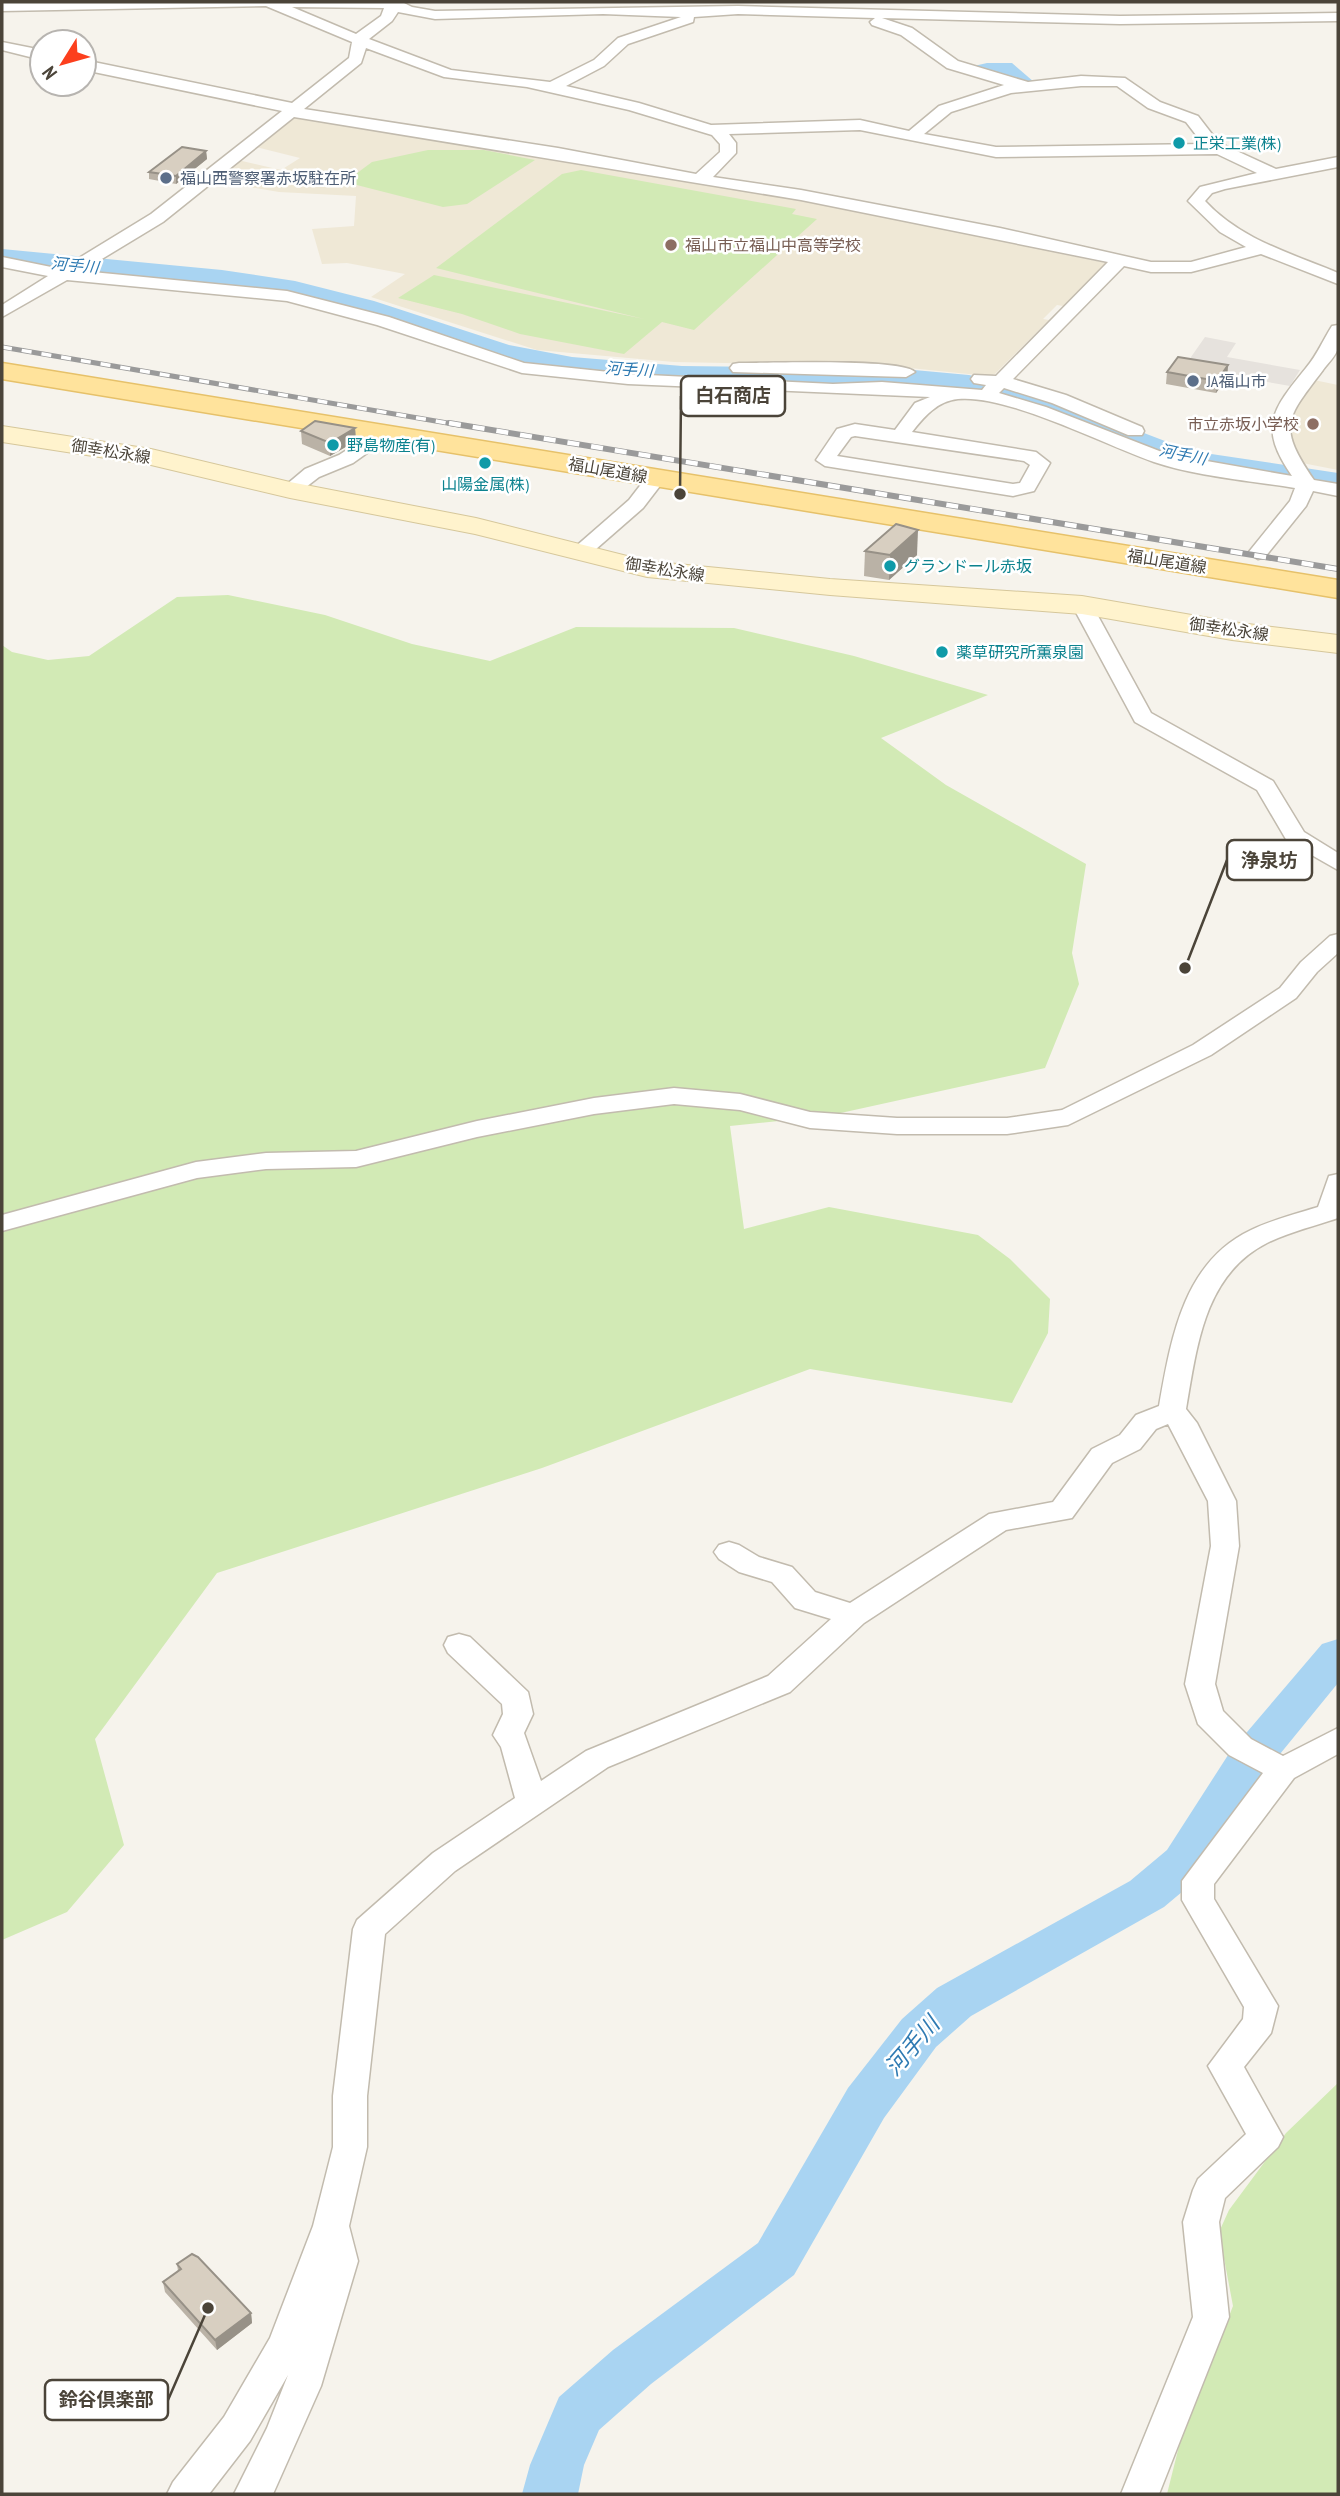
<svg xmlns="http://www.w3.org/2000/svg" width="1340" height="2496" viewBox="0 0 1340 2496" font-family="'PT Sans Narrow','Noto Sans JP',sans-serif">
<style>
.industrial{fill:#e6e2dd}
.education{fill:#efe8d6}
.green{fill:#d2eab5}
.water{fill:#a9d4f2}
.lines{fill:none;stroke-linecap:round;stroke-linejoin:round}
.river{fill:#a9d4f2;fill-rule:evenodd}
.minor-casing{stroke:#c2bbae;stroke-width:3}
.secondary-casing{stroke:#d6c79b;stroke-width:2}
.primary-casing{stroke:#e6c16a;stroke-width:3}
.minor{fill:#fff;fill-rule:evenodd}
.secondary{fill:#fff3cd;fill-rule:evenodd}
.primary{fill:#ffe39c;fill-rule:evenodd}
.rail-far1-casing{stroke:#9a9a9a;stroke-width:5}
.rail-casing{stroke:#9a9a9a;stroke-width:6}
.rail-far1{stroke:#fff;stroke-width:3.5;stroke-dasharray:10;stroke-linecap:butt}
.rail{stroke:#fff;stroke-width:4.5;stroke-dasharray:12;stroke-linecap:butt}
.wall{fill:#bab2a6}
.shaded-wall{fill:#979187}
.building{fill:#d8cfc1;stroke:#979187;stroke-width:2}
.culture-dot{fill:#0f9aa8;stroke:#fff;stroke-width:2.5}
.service-dot{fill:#5c6f8a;stroke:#fff;stroke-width:2.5}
.education-dot{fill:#8d6e63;stroke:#fff;stroke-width:2.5}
.labels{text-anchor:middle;stroke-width:5;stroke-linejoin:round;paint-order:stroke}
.far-culture-label{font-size:16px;fill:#0d838f;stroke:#fff;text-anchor:start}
.far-service-label{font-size:16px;fill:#4e5e75;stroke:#fff;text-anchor:start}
.far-education-label{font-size:16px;fill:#785e54;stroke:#fff;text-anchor:start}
.far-water-label{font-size:16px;font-style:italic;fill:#2e7ab2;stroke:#fff}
.far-street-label{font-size:16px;fill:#4b4439;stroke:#fff}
.near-water-label{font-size:23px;font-style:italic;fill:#2e7ab2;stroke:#fff}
.leader{fill:none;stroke:#4b4439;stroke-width:2.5}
.callout-dot{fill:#4b4439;stroke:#fff;stroke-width:2.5}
.callout{fill:#fff;stroke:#4b4439;stroke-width:2.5}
.callout-label{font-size:19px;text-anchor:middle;font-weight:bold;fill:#4b4439}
</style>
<rect width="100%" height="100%" fill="#f6f3ec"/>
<path class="industrial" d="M1205 337 1236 343 1227 357 1300 370 1290 386 1184 367Z"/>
<g class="education">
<path d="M310 116 838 207 1106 263 1063 306 1057 305 1043 319 1049 320 995 374 988 376 890 366 674 362 537 350 371 297 405 274 347 263 322 264 312 229 354 226 356 196 279 192 213 181 238 160 281 170 300 158 256 147 288 119Z"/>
<path d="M1309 379 1338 385V470L1297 462 1287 434 1288 414Z"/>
</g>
<g class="green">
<path d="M428 150H484L535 160 467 204 443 207 345 182 372 162Z"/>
<path d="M581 170 796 209 792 214 817 219 694 330 662 322 624 354 520 334 462 314 398 298 434 275 644 319 436 268 562 174Z"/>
<path d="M228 595 325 615 412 644 490 661 576 627 734 628 854 656 988 695 881 738 946 785 1086 864 1072 953 1079 984 1045 1068 827 1116 730 1126 744 1229 829 1207 978 1235 1010 1259 1050 1299 1048 1333 1012 1403 810 1369 542 1468 217 1573 95 1739 124 1845 67 1912 2 1940V645L12 652 48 660 89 656 177 597Z"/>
<path d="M1338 2083V2494H1167L1181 2438 1233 2306 1219 2232 1229 2210 1286 2133Z"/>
</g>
<path class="water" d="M987 63H1012L1034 82 1009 80 974 66Z"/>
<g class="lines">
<g class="river">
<path d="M2 249 222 270 295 281 374 301 509 345 572 357 682 366 903 369 969 375 1029 389 1191 451 1338 473V489C1277 481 1215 478 1156 459 1093 439 1035 402 969 391 911 382 851 385 791 385 719 385 645 382 572 373 476 361 389 316 295 297 199 277 99 278 2 265Z"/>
<path d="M1338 1639V1683L1262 1776 1201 1876 1164 1907 971 2016 936 2047 884 2118 794 2275 651 2384 599 2430 584 2465 578 2494H522L530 2465 559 2397 613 2350 758 2243 848 2088 902 2019 937 1988 1130 1881 1167 1850 1230 1752 1322 1644Z"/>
</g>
<g class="minor-casing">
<g id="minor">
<path d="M402 2 412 7 435 11 738 6 1120 16 1338 13V21L1120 24 882 18 912 28 958 61 1028 82 1081 76 1125 78 1160 102 1198 116 1215 138 1226 146 1276 169 1338 157V167L1225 189 1212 193 1205 201C1241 240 1291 253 1338 273V284L1261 254 1191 272H1151L1124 266 1013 379 1066 395 1142 427 1144 431 1142 435H1128L1052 403 1004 388 999 393 1046 407 1167 454 1292 476C1258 427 1272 410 1306 368 1317 355 1323 340 1332 326L1338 325C1338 332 1340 340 1338 347 1337 355 1328 363 1323 370 1287 418 1276 425 1314 480L1338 484V496L1313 491 1306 506 1265 557 1258 559 1248 553 1290 501 1295 488C1252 481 1195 476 1154 462 1105 445 1007 394 958 399 937 401 924 417 912 432L1036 452 1050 463 1034 491 1013 496 825 466 816 460 837 429 855 424 895 430 915 403 930 397 628 384 522 373 377 325 287 301 67 280 2 317V305L48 276 2 267V257L61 269 151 214 282 111 84 70V60L292 103 349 58 352 42 266 6 2 11V3ZM292 7 384 8 381 16 356 34ZM398 12 435 19 603 14 681 17 618 38 594 60 550 82 451 70 369 39 392 21ZM738 14 875 18 870 22 872 25 901 35 947 68 1004 85 939 106 909 131 860 120 711 125 639 103 566 86 604 66 628 44 693 22 694 17ZM366 48 444 77 527 87 629 110 712 135 720 144V152L696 174 558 148 304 109 361 63ZM1081 86H1117L1148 108 1186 122 1203 144 996 147 924 134 951 112 1011 93ZM294 117 801 200 1108 262 996 376 974 375 971 379 974 383 986 385 982 390 882 382 833 384 628 374 524 363 389 317 287 291 82 271 163 222ZM860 130 996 157 1217 154 1257 173 1200 187 1188 201 1220 232 1246 247 1191 262H1151L1000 228 801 190 713 177 736 153V143L729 134ZM855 436 1024 461 1030 465 1020 483 1013 484 837 456 851 437Z"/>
<path d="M2 42 42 50V60L2 50Z"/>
<path d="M739 363C766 363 903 358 915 372L906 377 733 372 730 368 733 364Z"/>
<path d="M384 426 391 428 393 432 391 436 353 463 319 477 297 494H283L280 490 305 469 339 455Z"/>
<path d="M656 472 666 478 643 508 588 556H574L571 552 574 548 629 500 649 474Z"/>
<path d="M1082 599 1092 605 1151 713 1273 781 1304 832 1338 853V870L1287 841 1257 790 1135 722 1072 605Z"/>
<path d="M1338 934V953L1317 972 1296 998 1211 1055 1068 1125 1007 1134H897L810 1128 740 1110 674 1104 594 1114 477 1137 356 1167 266 1169 197 1178 2 1231V1215L196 1162 266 1153 356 1151 477 1121 594 1098 674 1088 740 1094 810 1112 897 1118H1007L1062 1110 1193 1045 1280 988 1301 962 1330 936Z"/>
<path d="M1338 1174V1218C1315 1226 1289 1232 1267 1243 1204 1275 1197 1346 1186 1409L1197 1423 1236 1501 1239 1546 1215 1684 1223 1711 1251 1739 1283 1756 1338 1728V1754L1294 1778 1214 1884V1899L1278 2006 1271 2033 1244 2067 1283 2137 1278 2147 1225 2198 1219 2222 1229 2317 1159 2494H1121L1193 2317 1183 2222 1193 2190 1198 2179 1246 2134 1208 2066 1243 2019 1244 2007 1182 1900V1881L1263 1773 1229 1755 1198 1724 1185 1684 1211 1546 1208 1501 1168 1424 1156 1429 1140 1449 1112 1463 1072 1518 1006 1530 864 1623 790 1692 608 1767 455 1871 385 1934 367 2096V2147L349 2226 358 2261 321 2386 273 2494H234L267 2428 288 2375 250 2441 209 2494H167L173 2482 224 2417 270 2338 313 2226 333 2147V2096L353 1929 357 1920 433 1853 515 1798 501 1747 493 1735 503 1714 502 1704 448 1653 444 1645 448 1637 459 1634 470 1637 528 1692 533 1714 524 1733 541 1781 586 1751 768 1676 831 1619 795 1608 772 1582 739 1572 719 1559 714 1552 719 1545 729 1542 739 1545 759 1557 792 1567 815 1592 850 1603 989 1514 1053 1502 1092 1449 1120 1435 1136 1415 1159 1406C1171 1339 1183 1262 1251 1230 1272 1220 1295 1214 1318 1207L1329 1176Z"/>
</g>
</g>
<g class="secondary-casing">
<path id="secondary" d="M2 426 151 449 290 482 476 518 647 561 830 579 1082 596 1232 622 1338 635V653L1232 640 1082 614 830 595 647 577 475 534 290 498 151 465 2 442Z"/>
</g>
<g class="primary-casing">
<path id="primary" d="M2 363 1338 580V598L2 379Z"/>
</g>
<use href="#minor" class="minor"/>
<use href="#secondary" class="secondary"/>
<use href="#primary" class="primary"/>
<g class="rail-far1-casing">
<path id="rail-far1" d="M2 347 459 425"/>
</g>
<g class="rail-casing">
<path id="rail" d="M449 423 1338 569"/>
</g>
<use href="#rail-far1" class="rail-far1"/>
<use href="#rail" class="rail"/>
</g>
<g class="wall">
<path d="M206 151 207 159 176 184 149 179V172Z"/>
<path d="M1228 365 1227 378 1216 393 1166 384 1167 372Z"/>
<path d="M355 428 356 441 330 456 302 444 301 431Z"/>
<path d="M865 551 917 555 889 580 864 576Z"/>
<path d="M177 2264 251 2313 252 2323 217 2350 165 2292 163 2282 178 2271Z"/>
</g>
<g class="shaded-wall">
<path d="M206 151 207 159 176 184V176Z"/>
<path d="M1228 365 1227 378 1216 393 1217 381Z"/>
<path d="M355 428 356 441 330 456V443Z"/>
<path d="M918 530 917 555 889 580 890 555Z"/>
<path d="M251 2313 252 2323 217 2350 215 2340Z"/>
</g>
<g class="building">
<path d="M182 147 206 151 176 176 149 172Z"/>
<path d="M1178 357 1228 365 1217 381 1167 372Z"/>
<path d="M315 421 355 428 330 443 301 431Z"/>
<path d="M896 524 918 530 890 555 865 551Z"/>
<path d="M192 2254 198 2257 251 2313 215 2340 163 2282 181 2269 177 2264Z"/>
</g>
<g class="culture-dot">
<circle cx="1179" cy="143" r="7"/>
<circle cx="333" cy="445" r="7"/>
<circle cx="485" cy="463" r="7"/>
<circle cx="890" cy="566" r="7"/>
<circle cx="942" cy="652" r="7"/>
</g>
<g class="service-dot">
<circle cx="166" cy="178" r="7"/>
<circle cx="1193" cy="381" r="7"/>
</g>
<g class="education-dot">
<circle cx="671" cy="245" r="7"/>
<circle cx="1313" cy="424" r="7"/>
</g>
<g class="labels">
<g class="far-culture-label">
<text x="1193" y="149">正栄工業(株)</text>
<text x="347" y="451">野島物産(有)</text>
<text x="485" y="490" text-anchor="middle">山陽金属(株)</text>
<text x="904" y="572">グランドール赤坂</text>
<text x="956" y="658">薬草研究所薫泉園</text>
</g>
<g class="far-service-label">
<text x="180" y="184">福山西警察署赤坂駐在所</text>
<text x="1207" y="387">JA福山市</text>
</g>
<g class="far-education-label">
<text x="685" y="251">福山市立福山中高等学校</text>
<text x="1299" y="430" text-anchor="end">市立赤坂小学校</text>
</g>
<g class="far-water-label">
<text transform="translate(75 265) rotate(6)" y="6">河手川</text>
<text transform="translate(629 369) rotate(4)" y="6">河手川</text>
<text transform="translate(1183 454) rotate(12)" y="6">河手川</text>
</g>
<g class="far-street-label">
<text transform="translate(111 451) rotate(9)" y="6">御幸松永線</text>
<text transform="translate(608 470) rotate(10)" y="6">福山尾道線</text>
<text transform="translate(1167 561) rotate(9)" y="6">福山尾道線</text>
<text transform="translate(665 569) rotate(9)" y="6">御幸松永線</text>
<text transform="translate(1229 629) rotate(8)" y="6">御幸松永線</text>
</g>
<g class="near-water-label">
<text transform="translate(912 2046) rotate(-49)" y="8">河手川</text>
</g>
</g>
<path class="leader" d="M680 494L681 396M1185 968L1227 860M208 2308L168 2400"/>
<g class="callout-dot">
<circle cx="680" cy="494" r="7"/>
<circle cx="1185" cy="968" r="7"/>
<circle cx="208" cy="2308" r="7"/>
</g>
<g class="callout">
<rect x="681" y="376" width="104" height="40" rx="7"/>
<rect x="1227" y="840" width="85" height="40" rx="7"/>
<rect x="45" y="2380" width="123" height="40" rx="7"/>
</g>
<g class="callout-label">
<text x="733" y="402">白石商店</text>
<text x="1269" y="867">浄泉坊</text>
<text x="106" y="2406">鈴谷倶楽部</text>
</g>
<rect width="1340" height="2496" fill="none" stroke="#4b4439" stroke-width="7"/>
<g transform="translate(63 63) rotate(233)"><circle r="33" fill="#ffffff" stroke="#b7b4b0" stroke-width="2"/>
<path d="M0-5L12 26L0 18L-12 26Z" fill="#fc3f1d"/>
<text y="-10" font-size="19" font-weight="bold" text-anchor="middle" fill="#4b4439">N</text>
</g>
</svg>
